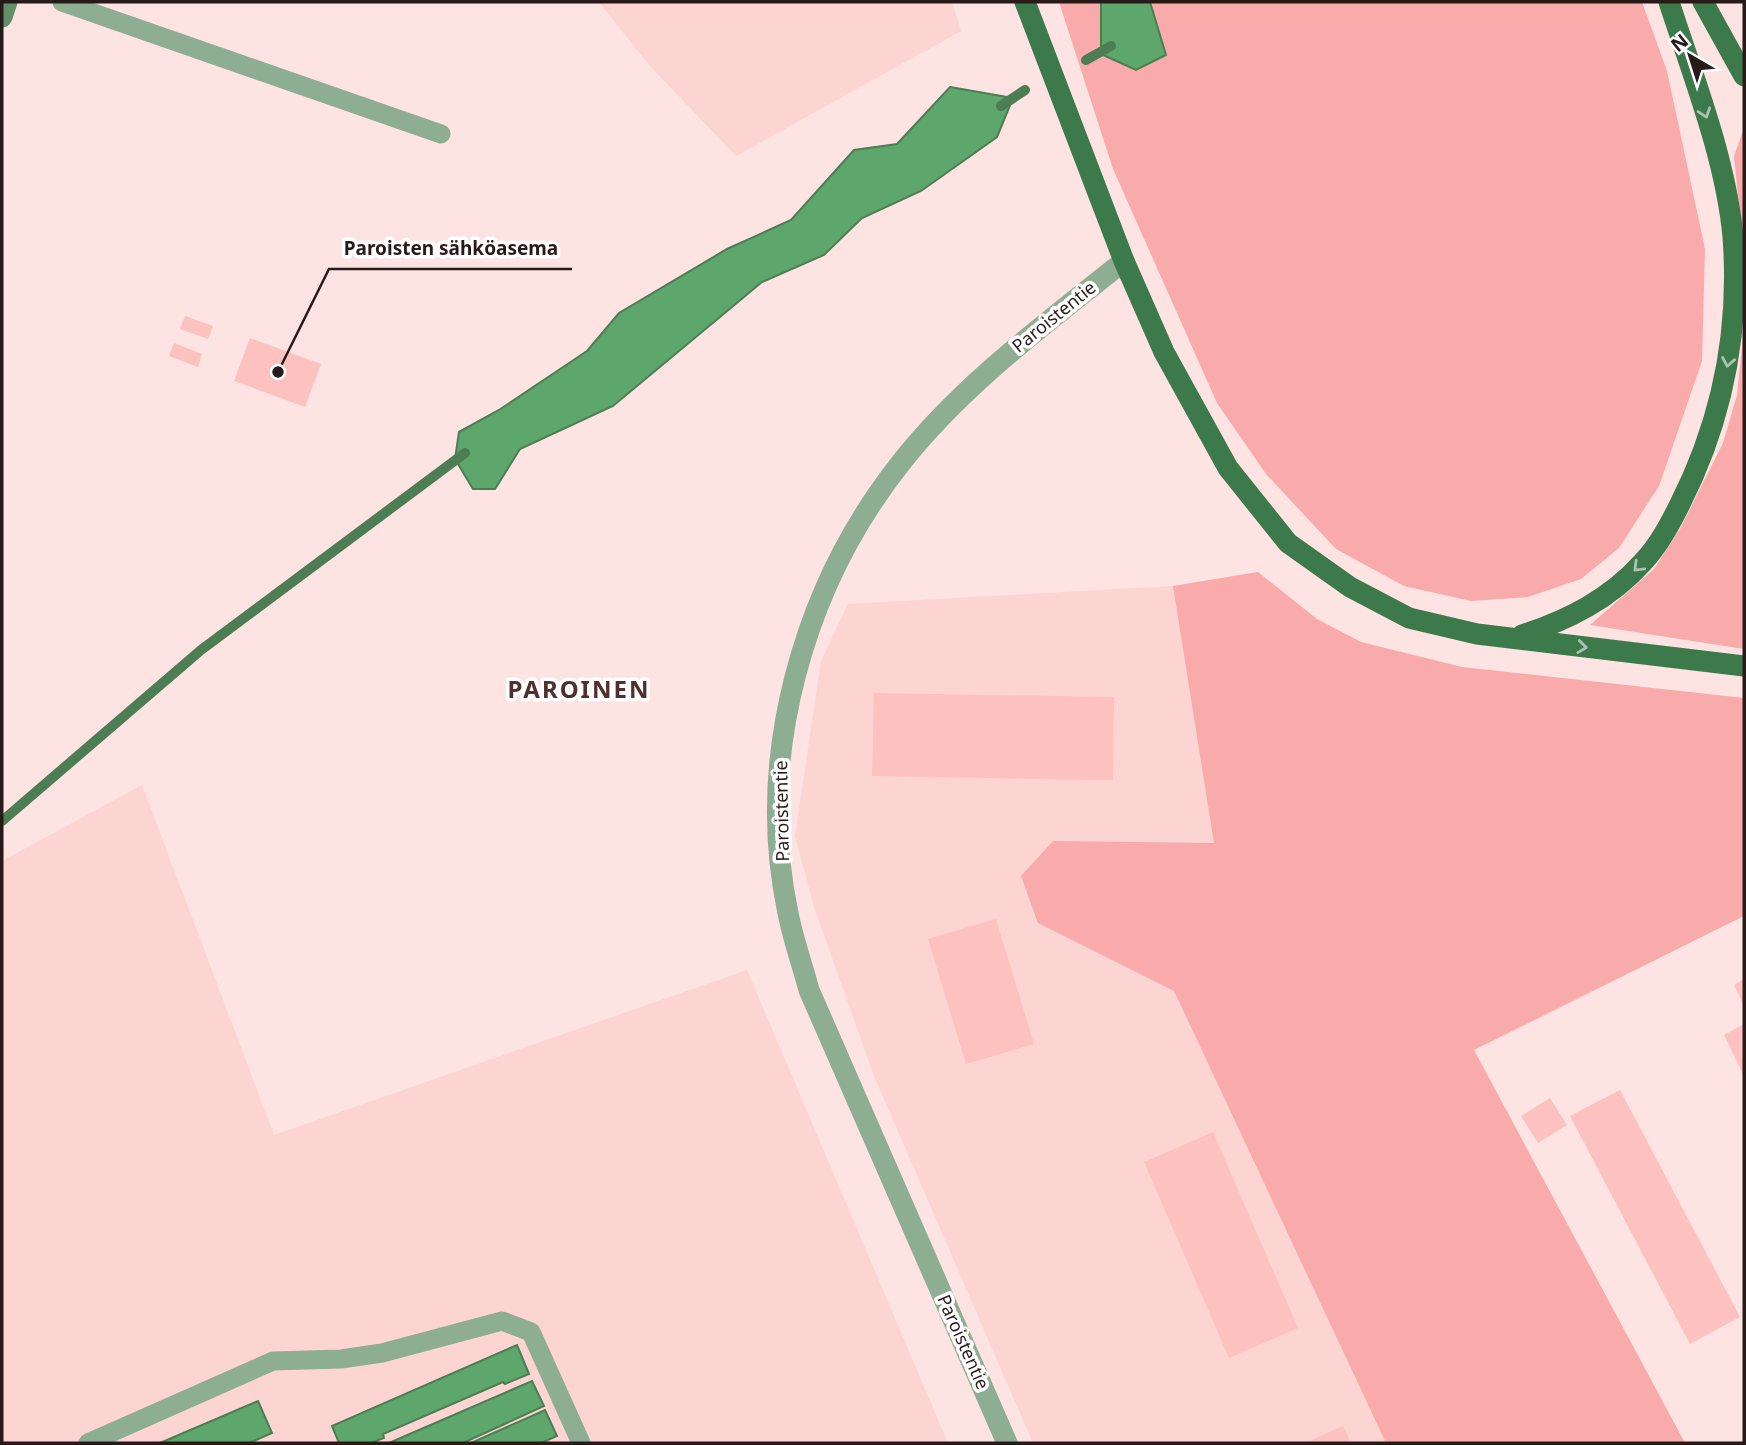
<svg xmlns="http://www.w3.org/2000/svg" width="1746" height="1445" viewBox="0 0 1746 1445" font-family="'Noto Sans',sans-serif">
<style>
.built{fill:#fcd4d2}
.green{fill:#f8abaa}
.water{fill:#5da76c;stroke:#4d7d53;stroke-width:2}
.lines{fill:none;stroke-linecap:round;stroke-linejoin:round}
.stream{stroke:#4d7d53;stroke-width:10}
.building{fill:#fdc1c0}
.service{stroke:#8eae93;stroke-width:19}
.minor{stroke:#8eae93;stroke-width:21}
.secondary{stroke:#619069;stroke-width:21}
.primary{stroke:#3d7a4b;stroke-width:21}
.oneway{stroke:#a8c3ae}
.labels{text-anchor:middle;stroke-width:7;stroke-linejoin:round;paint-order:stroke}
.street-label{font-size:18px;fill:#291a1a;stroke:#fff}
.district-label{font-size:24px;font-weight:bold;letter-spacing:2px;fill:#4f302f;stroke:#fff}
.leader{fill:none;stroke:#291a1a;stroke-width:2.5}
.callout-dot{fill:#291a1a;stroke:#fff;stroke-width:2.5}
.callout-label{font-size:19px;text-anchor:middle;font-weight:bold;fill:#291a1a;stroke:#fff;stroke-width:7;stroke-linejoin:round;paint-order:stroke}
</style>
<rect width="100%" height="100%" fill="#fde3e2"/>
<g class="built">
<path d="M599 2H952L961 31 736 156 650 66Z"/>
<path d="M1173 586 1225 907 1174 991 1386 1443H1033L874 1076 814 907 795 836 821 661 848 604Z"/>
<path d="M142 785 274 1135 747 970 948 1443H2V861Z"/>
</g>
<g class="green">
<path d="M1059 2H1642L1667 71 1705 249 1702 361 1659 486 1619 548 1581 579 1528 597 1471 601 1404 586 1336 549 1266 474 1217 403 1113 169Z"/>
<path d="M1743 131 1744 134V255L1734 156Z"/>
<path d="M1744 329V649L1590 625 1654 569 1680 529 1723 443 1737 395Z"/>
<path d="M1258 572 1317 619 1361 642 1462 667 1744 698V916L1474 1050 1685 1443H1386L1174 991 1038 923 1021 876 1053 841 1214 843 1173 586Z"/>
</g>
<g class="water">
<path d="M1101 2H1150L1166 55 1136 70 1101 54Z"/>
<path d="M950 87 1013 98 997 137 921 191 862 218 824 255 762 282 613 406 520 449 495 489H473L455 459 459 432 499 410 587 351 619 313 727 249 791 220 854 150 897 144Z"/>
<path d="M517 1345 529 1374 505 1384 503 1382 383 1434 384 1438 371 1443H339L332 1426Z"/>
<path d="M532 1381 544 1406 463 1443H389Z"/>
<path d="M258 1401 272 1433 249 1443H160Z"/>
<path d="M545 1410 557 1436 541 1443H471Z"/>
</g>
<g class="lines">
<g class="stream">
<path d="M1086 60 1111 46"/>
<path d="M1001 106 1025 90"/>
<path d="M2 821 201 650 465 453"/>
</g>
</g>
<g class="building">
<path d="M185 316 213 326 208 339 180 329Z"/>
<path d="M250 338 321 364 305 407 234 381Z"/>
<path d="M174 343 202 354 198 367 169 356Z"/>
<path d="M874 693 1114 697 1113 780 872 776Z"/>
<path d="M996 919 1034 1044 966 1064 928 939Z"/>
<path d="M1744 979V1006L1734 985Z"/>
<path d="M1744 1024V1076L1724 1035Z"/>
<path d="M1620 1090 1740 1317 1690 1344 1570 1116Z"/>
<path d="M1550 1098 1567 1125 1538 1143 1521 1116Z"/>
<path d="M1213 1132 1298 1328 1229 1358 1144 1162Z"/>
<path d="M1343 1426 1351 1443H1305Z"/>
</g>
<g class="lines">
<g class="service">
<path d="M62 2 441 134"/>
<path d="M88 1443 273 1361 341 1359 382 1353 502 1321 531 1332 581 1443"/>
</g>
<path class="minor" d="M1007 1443 809 990C802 964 793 939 788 913 755 757 803 587 900 464 962 385 1045 324 1124 261"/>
<path class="secondary" d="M2 17 7 2"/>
<g class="primary">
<path d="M1025 2 1124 261 1164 352 1228 468 1288 543 1350 587 1409 618 1477 634 1744 666"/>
<path d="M1703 2 1744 76"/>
<path d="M1522 635C1568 620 1610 599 1643 562 1659 545 1670 524 1680 504 1722 421 1740 330 1733 237 1726 159 1693 76 1669 2"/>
</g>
</g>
<defs><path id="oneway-chevron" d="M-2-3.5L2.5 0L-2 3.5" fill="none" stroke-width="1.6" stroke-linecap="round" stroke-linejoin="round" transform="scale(1.75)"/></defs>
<g class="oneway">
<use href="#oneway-chevron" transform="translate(1705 113) rotate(72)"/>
<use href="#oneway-chevron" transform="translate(1728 362) rotate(100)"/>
<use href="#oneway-chevron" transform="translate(1638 567) rotate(135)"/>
<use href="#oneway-chevron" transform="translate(1582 647) rotate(7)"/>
</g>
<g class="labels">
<g class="street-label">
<text transform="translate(1054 317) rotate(-39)" y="6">Paroistentie</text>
<text transform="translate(782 811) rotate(-91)" y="6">Paroistentie</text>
<text transform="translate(963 1342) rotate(66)" y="6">Paroistentie</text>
</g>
<g class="district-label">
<text x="579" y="698">PAROINEN</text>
</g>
</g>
<path class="leader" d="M278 372L329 269H572"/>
<circle class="callout-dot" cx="278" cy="372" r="7"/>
<g class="callout-label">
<text x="451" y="255">Paroisten sähköasema</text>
</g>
<rect width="1746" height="1445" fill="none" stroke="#291a1a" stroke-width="7"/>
<g transform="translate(1690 56) rotate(321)" stroke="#ffffff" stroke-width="5" paint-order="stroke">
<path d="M0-5L12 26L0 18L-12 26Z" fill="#291a1a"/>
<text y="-10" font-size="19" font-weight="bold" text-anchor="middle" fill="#291a1a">N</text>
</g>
</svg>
